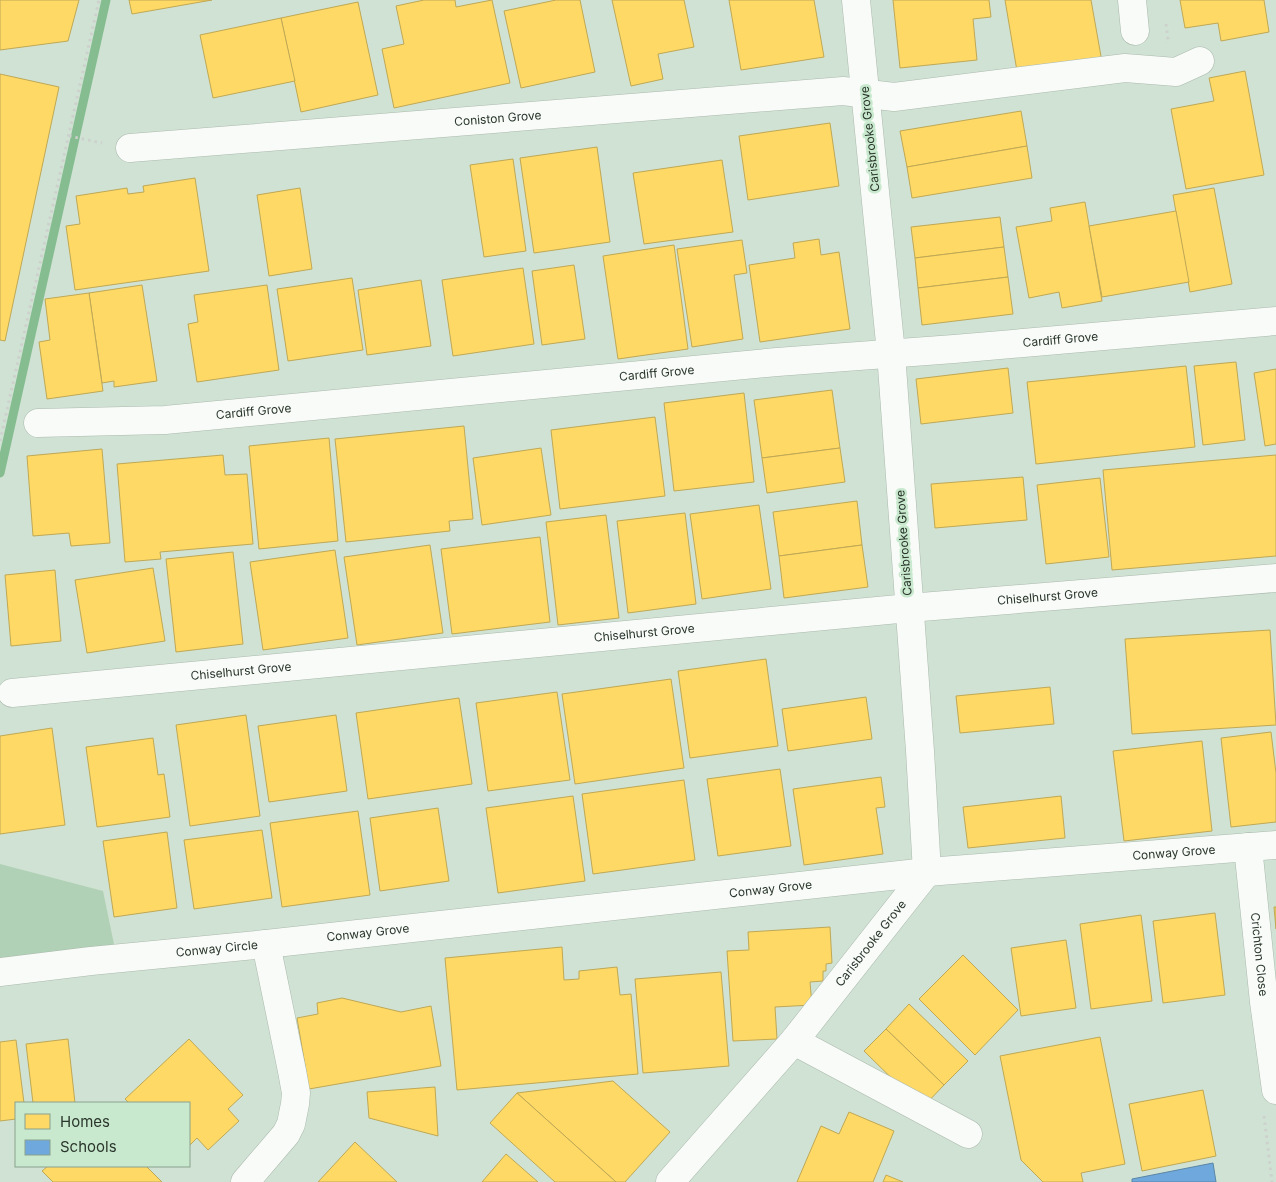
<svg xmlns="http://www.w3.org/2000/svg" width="1276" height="1182" viewBox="0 0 1276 1182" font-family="Inter,sans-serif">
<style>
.green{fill:#b0d1b5}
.homes{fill:#ffd966;stroke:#bfa855}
.schools{fill:#6fa8dc;stroke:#5a86a7}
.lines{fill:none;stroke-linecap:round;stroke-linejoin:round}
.stream{stroke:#85bd90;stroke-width:9}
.minor-casing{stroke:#abb9ad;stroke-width:29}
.path{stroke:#cdd1cd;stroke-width:3;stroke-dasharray:2.5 4;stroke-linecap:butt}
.minor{stroke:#f8fbf8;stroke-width:28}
.labels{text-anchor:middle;stroke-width:5;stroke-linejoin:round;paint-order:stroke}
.street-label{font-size:12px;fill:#2a362c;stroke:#c9e9ce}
</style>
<rect width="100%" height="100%" fill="#d0e2d3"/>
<path class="green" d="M0 864 103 891 116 954 0 967Z"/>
<g class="homes">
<path d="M0 0H79L68 41 0 50Z"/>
<path d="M129 0H212L132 14Z"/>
<path d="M424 0H455L456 7 492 0 510 83 394 108 382 49 404 44 396 6Z"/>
<path d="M556 0H580L595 72 521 88 504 11Z"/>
<path d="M612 0H684L694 47 658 54 663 79 631 86Z"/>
<path d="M729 0H814L824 57 741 70Z"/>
<path d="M893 0H989L991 17 973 19 977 60 900 68Z"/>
<path d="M1005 0H1091L1102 62 1018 77Z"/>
<path d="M1180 0H1264L1269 32 1221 41 1218 23 1185 28Z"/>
<path d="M358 2 378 95 301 112 281 18Z"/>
<path d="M281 18 295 81 213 98 200 35Z"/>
<path d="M1245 71 1264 175 1186 189 1171 109 1214 101 1209 78Z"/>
<path d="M0 74 59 87 5 341 0 340Z"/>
<path d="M1021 111 1027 146 907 167 900 131Z"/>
<path d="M830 123 839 186 748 200 739 136Z"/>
<path d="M1027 146 1032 178 912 198 907 167Z"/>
<path d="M597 147 610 242 534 253 520 158Z"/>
<path d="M513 159 526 251 484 257 470 165Z"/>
<path d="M722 160 733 232 644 244 633 173Z"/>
<path d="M195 178 209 271 75 290 66 226 80 224 76 196 127 188 128 194 144 192 143 186Z"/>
<path d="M300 188 312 269 269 276 257 195Z"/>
<path d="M1214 188 1232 284 1190 292 1173 195Z"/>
<path d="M1085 202 1102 301 1062 308 1059 292 1029 298 1016 227 1052 221 1050 208Z"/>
<path d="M1176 211 1189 282 1102 297 1089 226Z"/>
<path d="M1000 217 1004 247 915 258 911 227Z"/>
<path d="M819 239 821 255 839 252 850 329 760 342 749 265 795 258 793 243Z"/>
<path d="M742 240 747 273 734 275 743 339 692 347 677 249Z"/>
<path d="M674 245 688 349 618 359 603 256Z"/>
<path d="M1004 247 1008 277 918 288 915 258Z"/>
<path d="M574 265 585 339 542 345 532 271Z"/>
<path d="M523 268 534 344 453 356 442 280Z"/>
<path d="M1008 277 1013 314 922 325 918 288Z"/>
<path d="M352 278 363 350 288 361 277 289Z"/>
<path d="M421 280 431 346 367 355 358 290Z"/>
<path d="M142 285 157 381 114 387V381L102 383 89 293Z"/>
<path d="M267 285 279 370 197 382 188 324 198 322 194 295Z"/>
<path d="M89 293 103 391 47 399 39 342 50 340 45 299Z"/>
<path d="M1236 362 1245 440 1203 445 1194 366Z"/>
<path d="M1186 366 1195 447 1036 464 1027 382Z"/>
<path d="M1008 368 1013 413 921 424 916 379Z"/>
<path d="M1276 369V444L1265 446 1254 373Z"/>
<path d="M832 390 840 448 762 458 754 400Z"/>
<path d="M744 393 754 482 674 491 664 403Z"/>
<path d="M655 417 665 496 560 509 551 430Z"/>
<path d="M464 426 473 519 449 521 450 531 346 542 335 439Z"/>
<path d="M329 438 338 541 259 549 249 446Z"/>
<path d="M541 448 551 515 482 525 473 458Z"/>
<path d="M840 448 845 482 767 493 762 458Z"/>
<path d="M102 449 110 543 71 546 69 533 33 536 27 456Z"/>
<path d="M223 455 225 475 247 474 253 544 160 552 161 559 125 562 117 464Z"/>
<path d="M1276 455V556L1112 570 1103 470Z"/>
<path d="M1023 477 1027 520 935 528 931 484Z"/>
<path d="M1100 478 1109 557 1046 564 1037 485Z"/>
<path d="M857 501 862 545 779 556 773 512Z"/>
<path d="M759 505 771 589 702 599 690 514Z"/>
<path d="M685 513 696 604 628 613 617 521Z"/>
<path d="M606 515 619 618 558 625 546 522Z"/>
<path d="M540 537 550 622 452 634 441 549Z"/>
<path d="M430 545 443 633 357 645 344 557Z"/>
<path d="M862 545 868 587 784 598 779 556Z"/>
<path d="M335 550 348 638 263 650 250 562Z"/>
<path d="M233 552 243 644 176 652 166 559Z"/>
<path d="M153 568 165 641 87 653 75 580Z"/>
<path d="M55 570 61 641 11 646 5 575Z"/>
<path d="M1270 630 1276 725 1132 734 1125 639Z"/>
<path d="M766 659 778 746 690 758 678 671Z"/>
<path d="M671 679 684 768 575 784 562 694Z"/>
<path d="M1050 687 1054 724 960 733 956 696Z"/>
<path d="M557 692 570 780 488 791 476 703Z"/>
<path d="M866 697 872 739 788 751 782 709Z"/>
<path d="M459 698 472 784 368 799 356 713Z"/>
<path d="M246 715 260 816 190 826 176 725Z"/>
<path d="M336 715 347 791 269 802 258 726Z"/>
<path d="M52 728 65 825 0 834V736Z"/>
<path d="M1271 732 1276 773V822L1231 827 1221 738Z"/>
<path d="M153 738 158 775 164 774 170 817 97 827 86 747Z"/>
<path d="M1202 741 1212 831 1124 841 1113 751Z"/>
<path d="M780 769 791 846 718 856 707 779Z"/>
<path d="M881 777 885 807 876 808 883 854 804 865 793 789Z"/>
<path d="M684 780 695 860 593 874 582 794Z"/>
<path d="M573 796 585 881 498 893 486 808Z"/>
<path d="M1061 796 1065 838 968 848 963 807Z"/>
<path d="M438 808 449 881 380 891 370 818Z"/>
<path d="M358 811 370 895 282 907 270 823Z"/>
<path d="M262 830 272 898 194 909 184 840Z"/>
<path d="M167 832 177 908 114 917 103 841Z"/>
<path d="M1274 907H1276V929Z"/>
<path d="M1215 913 1225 995 1163 1003 1153 921Z"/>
<path d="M1141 915 1152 1001 1091 1009 1080 924Z"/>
<path d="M830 927 832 963 826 964V971H823V981L810 982 812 1005 775 1007 777 1039 733 1041 727 951 749 950 748 932Z"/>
<path d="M1066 940 1076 1008 1021 1016 1011 948Z"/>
<path d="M562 947 564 980 579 979V971L617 967 620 995 631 994 638 1074 457 1090 445 958Z"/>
<path d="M963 955 1018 1010 975 1055 919 999Z"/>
<path d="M721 972 729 1066 643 1073 635 979Z"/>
<path d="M342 998 401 1012 431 1006 441 1066 309 1089 297 1018 318 1014 317 1003Z"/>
<path d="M909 1004 968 1061 944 1085 886 1029Z"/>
<path d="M886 1029 944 1085 922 1108 864 1051Z"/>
<path d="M1100 1037 1125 1164 1081 1173 1083 1182H1043L1021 1160 1000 1056Z"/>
<path d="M68 1039 75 1103H33L26 1044Z"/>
<path d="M189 1039 243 1095 228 1109 239 1121 208 1150 197 1138 189 1146V1103H129L125 1099Z"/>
<path d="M16 1040 24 1103H16V1119L0 1121V1042Z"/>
<path d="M613 1081 670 1132 625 1182H616L517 1093Z"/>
<path d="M435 1087 438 1136 369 1118 367 1092Z"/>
<path d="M1203 1090 1216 1156 1142 1171 1129 1104Z"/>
<path d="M517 1093 616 1182H555L490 1123Z"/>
<path d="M849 1112 894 1131 873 1182H797L821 1126 839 1134Z"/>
<path d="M355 1142 397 1182H318Z"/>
<path d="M506 1154 538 1182H482Z"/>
<path d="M48 1166H146L162 1182H53L42 1171Z"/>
<path d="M886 1175 903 1182H883Z"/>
</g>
<path class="schools" d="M1213 1163 1216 1182H1132V1179Z"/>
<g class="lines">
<path class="stream" d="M0 473 106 0"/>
<g class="minor-casing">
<g id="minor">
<path d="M1132 0 1135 31"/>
<path id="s1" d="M130 148 843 91 894 97 1125 68 1176 72 1200 61"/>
<path id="s2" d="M38 423 165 420 777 362 954 349 1276 321"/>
<path id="s3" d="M12 693 909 608 1276 578"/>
<path id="s4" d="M1248 847 1264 1002 1276 1090"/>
<path id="s5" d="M0 972 91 961 266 944 927 872 1276 845"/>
<path d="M794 1041 968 1134"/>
<path d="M245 1182 286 1134 291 1124 295 1104 296 1093 292 1071 266 944"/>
<path id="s6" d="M670 1182 794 1041 927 872 920 751 891 353 856 0"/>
</g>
</g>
<g class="path">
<path d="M1166 24 1168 40 1166 43"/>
<path d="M69 136 102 143"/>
<path d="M0 441 99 0"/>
<path d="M1264 1116 1272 1182"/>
</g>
<use href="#minor" class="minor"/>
</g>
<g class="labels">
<g class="street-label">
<text dy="4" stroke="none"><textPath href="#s1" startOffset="369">Coniston Grove</textPath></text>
<text transform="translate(870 139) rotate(-96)" y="4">Carisbrooke Grove</text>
<text dy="4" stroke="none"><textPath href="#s2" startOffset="1026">Cardiff Grove</textPath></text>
<text dy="4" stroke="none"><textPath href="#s2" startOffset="621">Cardiff Grove</textPath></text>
<text dy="4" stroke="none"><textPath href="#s2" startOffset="216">Cardiff Grove</textPath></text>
<text transform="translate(904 543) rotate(-94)" y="4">Carisbrooke Grove</text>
<text dy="4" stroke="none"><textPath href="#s3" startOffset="1040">Chiselhurst Grove</textPath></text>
<text dy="4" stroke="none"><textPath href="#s3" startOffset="635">Chiselhurst Grove</textPath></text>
<text dy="4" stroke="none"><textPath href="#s3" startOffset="230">Chiselhurst Grove</textPath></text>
<text dy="4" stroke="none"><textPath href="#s5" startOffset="1180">Conway Grove</textPath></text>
<text dy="4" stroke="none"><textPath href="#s5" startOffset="775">Conway Grove</textPath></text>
<text dy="4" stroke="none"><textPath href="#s5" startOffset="370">Conway Grove</textPath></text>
<text dy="4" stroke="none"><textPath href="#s6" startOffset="312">Carisbrooke Grove</textPath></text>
<text dy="4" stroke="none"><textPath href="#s5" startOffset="218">Conway Circle</textPath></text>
<text dy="4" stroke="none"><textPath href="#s4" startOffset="108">Crichton Close</textPath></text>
</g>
</g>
<rect x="15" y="1102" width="175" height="65" fill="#c9e9ce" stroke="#89a18d"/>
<rect x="25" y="1114" width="25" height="15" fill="#ffd966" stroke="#89a18d"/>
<text x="60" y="1127" font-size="15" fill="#2a362c">Homes</text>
<rect x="25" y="1140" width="25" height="15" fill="#6fa8dc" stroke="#89a18d"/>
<text x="60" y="1152" font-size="15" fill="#2a362c">Schools</text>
</svg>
